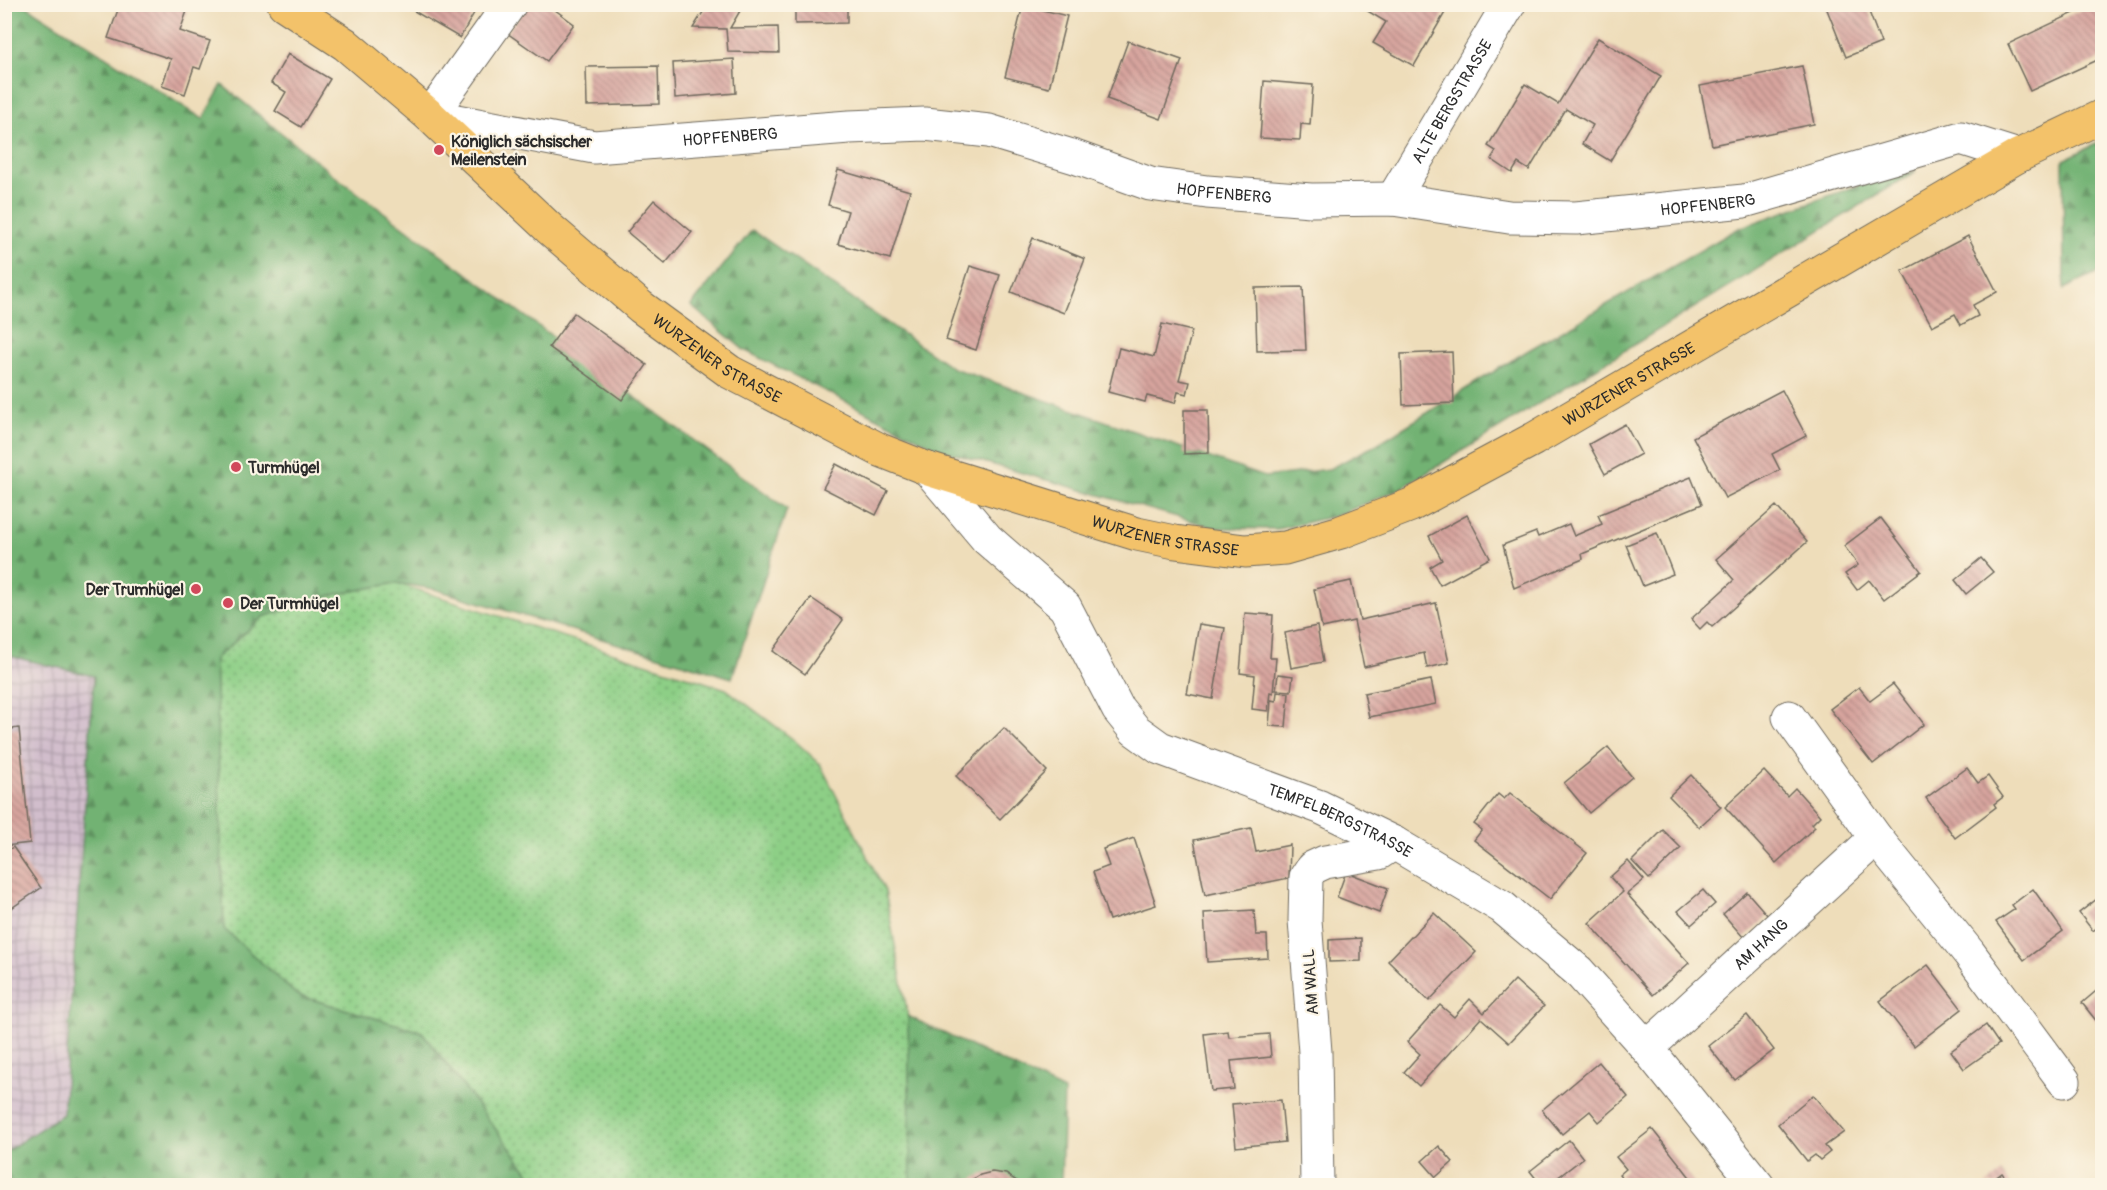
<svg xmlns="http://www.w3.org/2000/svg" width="2107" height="1190" viewBox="0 0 2107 1190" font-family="Pangolin,sans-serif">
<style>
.industrial{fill:url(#industrial-grid)}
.grass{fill:url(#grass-dots);stroke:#5c7d58;stroke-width:1.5}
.forest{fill:url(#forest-firs);stroke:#4e6e4f;stroke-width:1.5}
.building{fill:url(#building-back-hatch)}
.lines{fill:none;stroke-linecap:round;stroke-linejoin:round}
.street-casing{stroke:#6f695d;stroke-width:35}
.primary-casing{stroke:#6f695d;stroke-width:35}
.street{stroke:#fff;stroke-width:33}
.primary{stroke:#f3c26a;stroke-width:33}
.poi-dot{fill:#d1495b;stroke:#fcf5e5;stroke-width:2}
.labels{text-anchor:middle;stroke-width:4.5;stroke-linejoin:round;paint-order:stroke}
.street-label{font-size:16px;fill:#2b2b2b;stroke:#fcf5e5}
.poi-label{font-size:16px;font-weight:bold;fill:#2b2b2b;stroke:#fcf5e5;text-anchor:start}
</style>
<defs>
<pattern id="industrial-grid" width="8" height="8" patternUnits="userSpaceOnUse" patternTransform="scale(1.5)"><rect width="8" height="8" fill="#d1bdcc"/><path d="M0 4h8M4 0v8" fill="none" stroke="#aa9aa6"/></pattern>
<pattern id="grass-dots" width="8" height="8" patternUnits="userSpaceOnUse" patternTransform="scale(1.5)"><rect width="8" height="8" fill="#8dcf86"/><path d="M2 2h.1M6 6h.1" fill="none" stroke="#73a86e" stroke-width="1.8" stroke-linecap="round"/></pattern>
<pattern id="forest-firs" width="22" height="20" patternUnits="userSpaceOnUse" patternTransform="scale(1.5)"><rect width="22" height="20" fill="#72b273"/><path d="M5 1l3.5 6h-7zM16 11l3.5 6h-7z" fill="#5e915f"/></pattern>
<pattern id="building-back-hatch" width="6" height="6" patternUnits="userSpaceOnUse" patternTransform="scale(1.5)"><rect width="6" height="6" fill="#d7a49e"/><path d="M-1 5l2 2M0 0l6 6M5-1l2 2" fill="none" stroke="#af8681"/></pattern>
</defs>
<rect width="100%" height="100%" fill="#fcf5e5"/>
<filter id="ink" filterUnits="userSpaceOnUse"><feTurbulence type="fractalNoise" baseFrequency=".0167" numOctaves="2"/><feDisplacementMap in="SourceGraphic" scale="12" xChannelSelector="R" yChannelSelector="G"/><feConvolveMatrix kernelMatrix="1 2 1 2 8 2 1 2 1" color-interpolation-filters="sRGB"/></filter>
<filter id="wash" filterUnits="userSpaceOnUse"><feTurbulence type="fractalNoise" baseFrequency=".008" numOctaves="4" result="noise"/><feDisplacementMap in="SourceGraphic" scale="24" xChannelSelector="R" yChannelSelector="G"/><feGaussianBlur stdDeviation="1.35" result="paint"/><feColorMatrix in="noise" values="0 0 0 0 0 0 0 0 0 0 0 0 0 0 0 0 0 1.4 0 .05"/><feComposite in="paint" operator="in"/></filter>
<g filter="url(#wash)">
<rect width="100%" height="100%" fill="#eeddba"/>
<path class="industrial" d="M5 655 94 676 63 1114 5 1152Z"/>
<path class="grass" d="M396 583 726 689 794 740 820 764 885 891 908 1016 911 1185H538L422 1032 297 995 224 929 215 659 263 617 332 595Z"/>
<g class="forest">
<path d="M5 5H25L203 119 222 85 336 177 787 509 732 678 434 589 396 583 332 595 263 617 215 659 224 929 297 995 422 1032 538 1185H5V1152L63 1114 94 676 5 655Z"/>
<path d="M2102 141V270L2064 289 2063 160Z"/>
<path d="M1916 171 1402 488 1335 516 1277 529 1216 528 941 450 744 350 691 306 752 230 953 368 1265 477 1329 469 1374 446 1527 351 1739 228 1879 178Z"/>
<path d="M908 1016 1064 1091 1061 1185H911Z"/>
</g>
<g id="blocks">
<g class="building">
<path d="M120 4H168L187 11 180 31 210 41 200 69 194 67 185 94 162 86 171 59 108 38Z"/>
<path d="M402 4H479L460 38Z"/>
<path d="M528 4H547L574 24 547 61 507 33Z"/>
<path d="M708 4H744L730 28 778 27 779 53 728 52 726 29 693 28Z"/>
<path d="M795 4H847V23L795 24Z"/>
<path d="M1356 4H1450L1414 66 1373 43 1386 22Z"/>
<path d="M1831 4H1866L1881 43 1846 57 1826 7Z"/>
<path d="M2093 4H2095L2102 21V58L2030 91 2008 44Z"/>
<path d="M1023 5 1067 16 1049 88 1005 77Z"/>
<path d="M1598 38 1661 76 1610 161 1582 144 1593 125 1566 109 1529 170 1518 163 1512 173 1491 159 1496 151 1488 146 1525 84 1558 104Z"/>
<path d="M1128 41 1182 60 1161 119 1107 99Z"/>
<path d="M288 54 330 79 301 127 275 111 286 92 271 83Z"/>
<path d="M734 59 736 93 675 98 673 63Z"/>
<path d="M658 66 659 104 587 106 586 67Z"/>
<path d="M1802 66 1814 124 1712 145 1700 86Z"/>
<path d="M1264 81 1313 85 1310 125 1301 124 1300 140 1260 138Z"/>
<path d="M838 170 910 191 890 259 838 244 848 211 828 205Z"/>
<path d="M654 200 692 232 665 264 627 232Z"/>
<path d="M1968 236 1997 292 1973 305 1978 316 1961 325 1955 314 1932 326 1902 271Z"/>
<path d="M1033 238 1085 259 1064 313 1011 292Z"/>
<path d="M970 266 1000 275 976 350 946 340Z"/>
<path d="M1303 287 1306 350 1257 351 1255 288Z"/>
<path d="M574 313 647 365 622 400 549 347Z"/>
<path d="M1162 324 1192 331 1179 380 1190 382 1187 394 1178 392 1175 403 1147 396 1145 402 1108 392 1119 348 1154 357Z"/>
<path d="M1452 352 1454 403 1403 405 1401 354Z"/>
<path d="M1782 390 1806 436 1772 454 1780 470 1725 498 1693 437Z"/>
<path d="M1184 410H1208L1209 453 1184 454Z"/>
<path d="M1625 424 1641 454 1605 474 1589 444Z"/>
<path d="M836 464 888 491 876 515 823 488Z"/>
<path d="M1691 477 1702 504 1582 554 1583 559 1514 588 1503 545 1536 532 1538 537 1569 524 1574 536 1602 524 1598 515Z"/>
<path d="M1776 506 1807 542 1712 627 1707 622 1700 629 1691 619 1734 580 1716 559Z"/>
<path d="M1467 515 1490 558 1440 585 1430 567 1442 560 1429 536Z"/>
<path d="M1881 518 1921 571 1884 599 1869 580 1857 590 1845 574 1858 565 1844 546Z"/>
<path d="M1657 533 1673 574 1643 586 1626 545Z"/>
<path d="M1981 558 1993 572 1966 594 1955 580Z"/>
<path d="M1351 581 1360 620 1436 603 1449 663 1427 668 1424 653 1364 667 1354 621 1322 628 1314 589Z"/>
<path d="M811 598 843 620 805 674 773 651Z"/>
<path d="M1245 613 1273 615 1270 658H1276L1273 693 1270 692 1268 711 1252 709 1255 675 1240 673Z"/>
<path d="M1199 624 1225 628 1213 699 1187 694Z"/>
<path d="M1317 626 1323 662 1291 668 1285 633Z"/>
<path d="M1278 674 1293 676 1291 691 1276 690Z"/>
<path d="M1431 680 1436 704 1369 717 1364 693Z"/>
<path d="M1893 684 1924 724 1873 764 1830 709 1859 687 1870 701Z"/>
<path d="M1277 692 1289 693 1286 727 1269 726 1271 700 1276 701Z"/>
<path d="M19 728 30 843 5 846 4 730Z"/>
<path d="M1004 728 1047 771 1000 819 956 776Z"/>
<path d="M1608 747 1632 777 1589 813 1564 783Z"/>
<path d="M1967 768 1978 783 1988 776 2003 797 1994 804 1996 807 1955 838 1926 798Z"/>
<path d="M1764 771 1787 796 1795 788 1820 816 1812 824 1815 827 1776 863 1725 807Z"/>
<path d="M1691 775 1721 807 1699 827 1669 796Z"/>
<path d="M1510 793 1587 853 1550 899 1474 840 1482 830 1474 824 1498 794 1504 799Z"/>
<path d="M1251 828 1256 852 1290 845 1289 878 1205 895 1194 840Z"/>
<path d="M1663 830 1681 848 1649 879 1632 861Z"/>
<path d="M1134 838 1156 905 1109 920 1093 872 1109 866 1103 849Z"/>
<path d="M13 847 41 888 4 913V853Z"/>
<path d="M1628 861 1644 880 1627 894 1689 963 1653 995 1589 923 1623 892 1610 877Z"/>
<path d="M1346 872 1388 888 1379 913 1337 897Z"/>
<path d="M2033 889 2063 931 2024 960 1996 922 2015 909 2012 905Z"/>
<path d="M1703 890 1715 904 1691 925 1678 911Z"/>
<path d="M1747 892 1768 916 1744 938 1723 914Z"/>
<path d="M2102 895V923L2093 931 2079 913Z"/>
<path d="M1254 910 1256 935H1267L1268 958 1207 962 1204 913Z"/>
<path d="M1434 913 1476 952 1429 1001 1388 961Z"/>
<path d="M1361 938V961L1329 962V940Z"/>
<path d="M1928 965 1962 1009 1914 1046 1880 1001Z"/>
<path d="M1515 980 1544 1006 1509 1043 1481 1018 1419 1086 1404 1072 1420 1054 1407 1042 1440 1005 1454 1017 1470 999 1484 1013Z"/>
<path d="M2102 986V1028L2082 1003Z"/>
<path d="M1747 1015 1774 1050 1735 1080 1708 1046Z"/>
<path d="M1986 1025 1999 1044 1964 1069 1951 1051Z"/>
<path d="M1228 1031 1229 1037 1269 1034 1271 1057 1231 1061 1234 1089 1211 1091 1204 1034Z"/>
<path d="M1599 1062 1628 1097 1599 1122 1590 1111 1562 1134 1542 1110Z"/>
<path d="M1813 1095 1844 1132 1825 1146 1830 1152 1820 1160 1815 1155 1807 1161 1778 1124Z"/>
<path d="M1281 1100 1285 1142 1236 1147 1232 1104Z"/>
<path d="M1652 1129 1682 1167 1696 1185H1627L1619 1175 1626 1169 1616 1157Z"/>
<path d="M1569 1140 1583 1158 1548 1185H1541L1530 1171Z"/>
<path d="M1439 1146 1453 1162 1436 1177 1422 1161Z"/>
<path d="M992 1172 1006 1174 1023 1185H963L980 1175Z"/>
<path d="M2002 1173 2011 1185H1986Z"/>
</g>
</g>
</g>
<g filter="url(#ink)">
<use href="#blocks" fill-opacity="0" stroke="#6f695d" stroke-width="1.5"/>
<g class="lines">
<g class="street-casing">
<g id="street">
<path id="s1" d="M510 4 430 116 594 147 849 127 925 124 989 131 1075 157 1150 184 1207 192 1311 200 1393 199 1509 217 1576 218 1744 201 1961 138 2018 156"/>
<path id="s2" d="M1393 199 1509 4"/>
<path id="s3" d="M928 469 987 539 1065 607 1118 709 1135 730 1160 748 1320 807 1394 843 1502 907 1578 971 1647 1048 1758 1186"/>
<path d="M1789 717 1876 838 1969 953 2064 1081"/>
<path id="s4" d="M1647 1048 1876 838"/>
<path d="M1317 1186 1315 1052 1305 920 1306 877 1312 868 1325 862 1379 853 1394 843"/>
</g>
</g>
<g class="primary-casing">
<g id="primary">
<path id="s5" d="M284 4 345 44 430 116 550 229 641 307 730 372 880 450 928 469 1137 534 1175 542 1245 551 1285 548 1341 532 1411 505 1534 439 2018 156 2102 116"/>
</g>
</g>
<use href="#street" class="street"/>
<use href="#primary" class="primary"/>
</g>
</g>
<g class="poi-dot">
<circle cx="439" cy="150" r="6"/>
<circle cx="236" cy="467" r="6"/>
<circle cx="196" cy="589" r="6"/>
<circle cx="228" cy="603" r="6"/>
</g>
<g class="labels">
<g class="street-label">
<text dy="6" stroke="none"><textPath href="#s2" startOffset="114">ALTE BERGSTRASSE</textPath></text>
<text dy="6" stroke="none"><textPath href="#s1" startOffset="441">HOPFENBERG</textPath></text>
<text dy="6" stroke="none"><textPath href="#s1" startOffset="945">HOPFENBERG</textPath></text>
<text dy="6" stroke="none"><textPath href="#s1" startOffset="1431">HOPFENBERG</textPath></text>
<text dy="6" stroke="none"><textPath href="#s5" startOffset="561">WURZENER STRASSE</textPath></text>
<text dy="6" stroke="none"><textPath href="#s5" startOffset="1551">WURZENER STRASSE</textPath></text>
<text dy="6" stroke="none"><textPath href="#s5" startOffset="1047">WURZENER STRASSE</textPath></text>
<text dy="6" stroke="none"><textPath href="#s3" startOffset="562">TEMPELBERGSTRASSE</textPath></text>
<text dy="6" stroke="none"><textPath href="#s4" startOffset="154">AM HANG</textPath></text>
<text transform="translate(1310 982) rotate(-94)" y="6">AM WALL</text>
</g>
<g class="poi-label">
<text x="451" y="147">Königlich sächsischer<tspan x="451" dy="18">Meilenstein</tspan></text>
<text x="248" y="473">Turmhügel</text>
<text x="184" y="595" text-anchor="end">Der Trumhügel</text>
<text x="240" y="609">Der Turmhügel</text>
</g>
</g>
<rect width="2107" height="1190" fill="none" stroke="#fcf5e5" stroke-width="24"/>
</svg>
